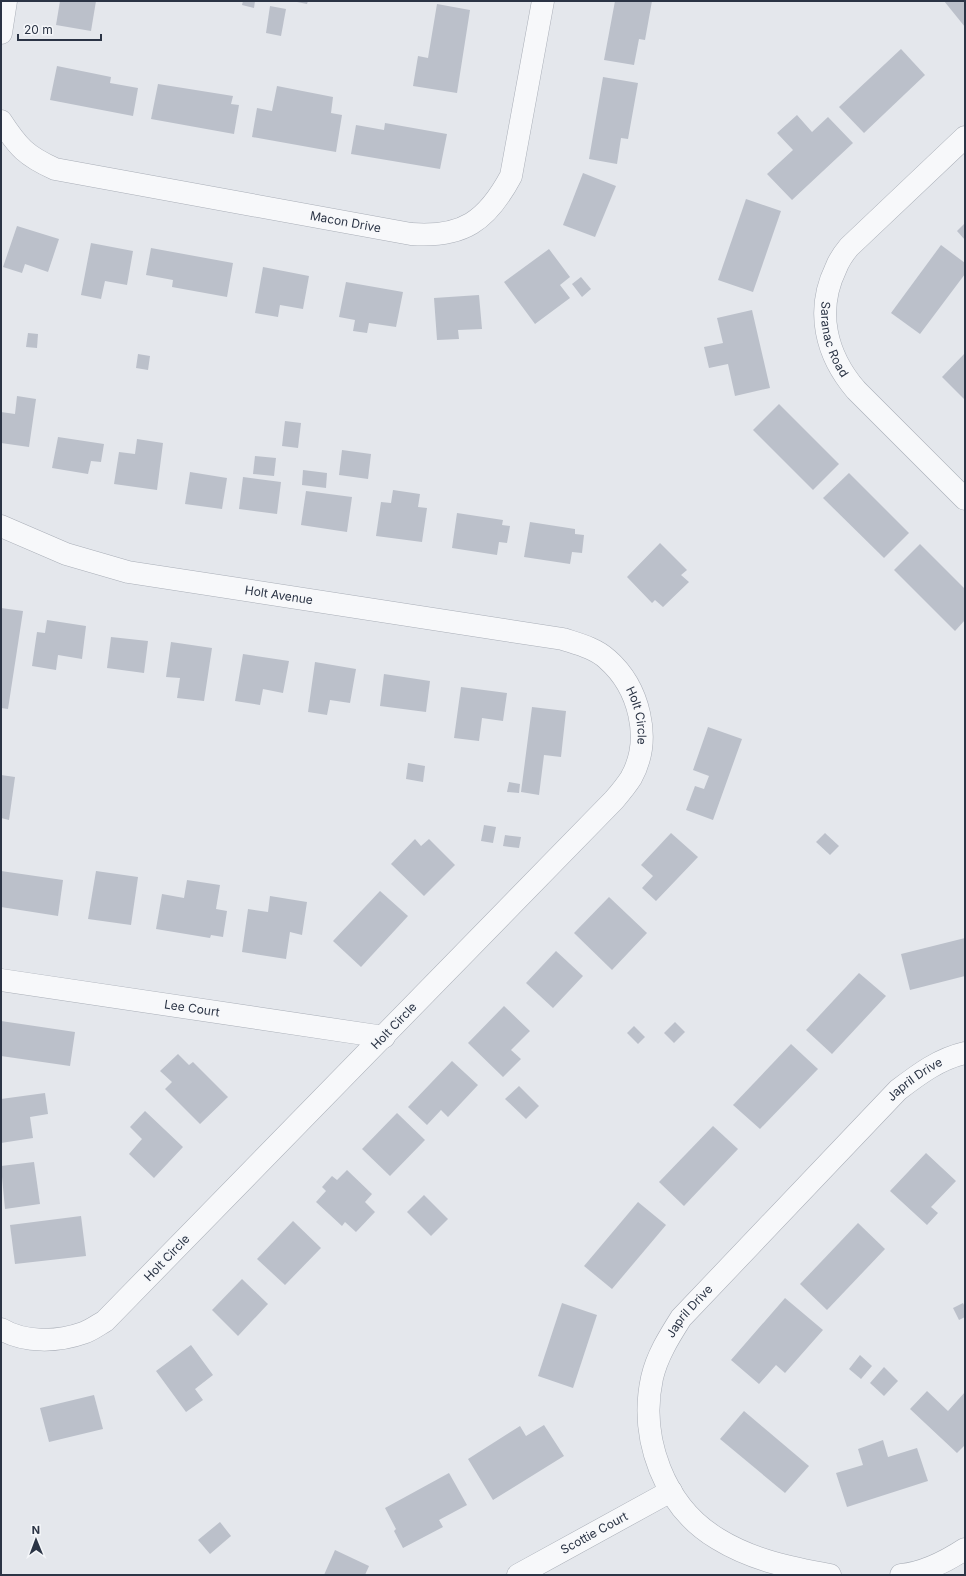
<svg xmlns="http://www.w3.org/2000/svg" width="966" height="1576" viewBox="0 0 966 1576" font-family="Inter,sans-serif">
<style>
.building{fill:#bbc0ca}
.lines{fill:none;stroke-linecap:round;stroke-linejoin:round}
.minor-casing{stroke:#a9aeb7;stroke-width:23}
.minor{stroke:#f7f8fa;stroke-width:22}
.labels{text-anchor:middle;stroke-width:3;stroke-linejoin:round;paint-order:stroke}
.street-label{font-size:12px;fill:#2b3445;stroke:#f4f6f9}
</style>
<rect width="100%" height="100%" fill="#e4e7ec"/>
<g class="building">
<path d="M60 1H96L91 31 56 25Z"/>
<path d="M243 1H255L254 8 242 5Z"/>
<path d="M292 1H308L307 4Z"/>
<path d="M615 1H652L645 40 639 39 634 65 604 60Z"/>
<path d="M944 1H965V27Z"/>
<path d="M437 4 470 10 457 93 413 86 418 56 428 58Z"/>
<path d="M270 6 286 9 281 36 266 33Z"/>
<path d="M901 49 925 75 864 133 839 107Z"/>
<path d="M57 66 111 77 110 83 138 88 133 116 50 100Z"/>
<path d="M603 77 638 83 628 139 621 138 617 164 589 159Z"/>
<path d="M158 84 233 96 231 104 239 105 234 134 151 119Z"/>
<path d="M277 86 333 97 331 113 342 115 336 152 252 137 257 108 272 111Z"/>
<path d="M797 115 812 132 828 117 853 143 792 200 767 174 793 150 777 133Z"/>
<path d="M385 123 447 134 440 169 351 154 356 125 384 130Z"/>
<path d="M583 173 616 186 595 237 563 225Z"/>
<path d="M746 199 781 211 753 292 718 280Z"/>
<path d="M965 223V240L957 231Z"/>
<path d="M17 226 59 239 48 272 25 264 22 273 3 267Z"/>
<path d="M91 243 133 251 127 285 105 281 101 299 81 295Z"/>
<path d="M941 245 965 263V274L920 334 891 313Z"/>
<path d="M151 248 233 263 227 297 172 287 173 280 146 275Z"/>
<path d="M549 249 570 277 560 285 570 298 535 324 504 282Z"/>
<path d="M263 267 309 276 303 309 280 305 278 317 255 313Z"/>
<path d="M581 277 591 289 582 297 572 284Z"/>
<path d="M346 282 403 292 396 327 369 323 367 333 353 331 355 320 339 317Z"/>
<path d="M479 295 482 329 458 330 459 339 437 340 434 298Z"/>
<path d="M752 310 770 388 735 396 728 364 709 368 704 347 723 343 717 318Z"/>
<path d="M28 333 38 334 37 348 26 347Z"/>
<path d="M965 353V400L942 377Z"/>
<path d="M138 354 150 356 148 370 136 368Z"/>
<path d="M17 396 36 399 29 447 1 443V412L15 414Z"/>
<path d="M779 404 839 464 813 490 753 430Z"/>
<path d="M285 421 301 423 298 448 282 446Z"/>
<path d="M58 437 104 444 101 462 91 461 88 474 52 468Z"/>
<path d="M137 439 163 443 157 490 114 484 119 452 135 454Z"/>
<path d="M342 450 371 454 368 479 339 475Z"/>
<path d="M255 456 276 458 274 476 253 474Z"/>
<path d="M303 470 327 473 326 488 302 485Z"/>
<path d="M190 472 227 478 222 509 185 504Z"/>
<path d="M849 473 909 533 884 558 823 498Z"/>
<path d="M243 477 281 482 277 514 239 509Z"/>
<path d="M393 490 420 494 418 507 427 508 422 542 376 536 381 502 391 503Z"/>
<path d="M306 491 352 497 347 532 301 525Z"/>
<path d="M457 513 503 520 502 525 510 526 507 543 499 542 497 555 452 548Z"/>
<path d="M530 522 575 529V534L584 535 582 553 572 552 570 564 524 557Z"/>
<path d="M660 543 687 570 681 575 689 582 663 607 655 600 652 603 627 577Z"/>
<path d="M920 544 965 589V620L955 631 894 570Z"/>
<path d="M1 608 23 611 8 709 1 708Z"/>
<path d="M47 620 86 626 82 659 58 655 56 670 32 666 37 632 45 633Z"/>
<path d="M111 637 148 641 144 673 107 668Z"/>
<path d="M171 642 212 648 204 701 177 698 180 678 166 677Z"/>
<path d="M243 654 289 661 283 693 263 689 260 705 235 701Z"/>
<path d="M315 662 356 669 350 703 330 700 327 715 308 712Z"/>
<path d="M384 674 430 681 426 712 380 706Z"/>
<path d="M461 687 507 693 503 721 482 718 479 741 454 738Z"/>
<path d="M532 707 566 711 561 757 544 755 539 795 521 792Z"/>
<path d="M708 727 742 739 713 820 686 810 695 786 704 789 709 776 693 770Z"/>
<path d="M408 763 425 766 423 782 406 779Z"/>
<path d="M1 775 15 777 9 820 1 818Z"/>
<path d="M509 782 520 784 519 793 507 792Z"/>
<path d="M484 825 496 827 493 843 481 841Z"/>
<path d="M671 833 698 857 656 901 642 888 653 876 641 865Z"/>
<path d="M825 833 839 846 830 855 816 842Z"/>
<path d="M505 835 521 837 519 848 503 846Z"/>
<path d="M415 839 421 846 429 839 455 865 424 896 391 864Z"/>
<path d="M1 871 63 880 58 916 1 907Z"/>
<path d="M96 871 138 877 131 925 88 919Z"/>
<path d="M187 880 220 885 216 909 227 911 223 937 211 935 210 938 156 929 162 894 184 898Z"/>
<path d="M380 891 408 916 361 967 333 941Z"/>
<path d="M270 896 307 902 302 935 290 932 286 959 242 952 248 909 268 912Z"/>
<path d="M609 897 647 933 612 970 574 933Z"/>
<path d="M965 938V976L910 990 901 954Z"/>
<path d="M556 951 583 976 553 1008 526 983Z"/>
<path d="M859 973 886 996 832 1054 806 1030Z"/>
<path d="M504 1006 530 1031 511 1050 521 1059 503 1077 468 1043Z"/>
<path d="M1 1021 75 1032 70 1066 1 1056Z"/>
<path d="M675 1022 685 1032 674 1043 664 1033Z"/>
<path d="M634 1026 645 1037 638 1044 627 1033Z"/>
<path d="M791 1044 818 1069 760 1129 733 1105Z"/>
<path d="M178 1054 189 1065 193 1062 228 1097 200 1124 165 1089 172 1082 160 1071Z"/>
<path d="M452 1061 478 1085 448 1117 441 1110 427 1125 408 1107Z"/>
<path d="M519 1086 539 1106 526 1119 505 1099Z"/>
<path d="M45 1093 48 1114 30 1117 33 1138 1 1143V1099Z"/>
<path d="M145 1111 183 1147 154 1178 129 1154 142 1139 130 1127Z"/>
<path d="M397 1113 425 1140 390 1176 362 1149Z"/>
<path d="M713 1126 738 1149 684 1206 659 1182Z"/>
<path d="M926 1153 956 1181 931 1207 938 1213 927 1225 890 1191Z"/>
<path d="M34 1162 40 1204 5 1209 1 1166Z"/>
<path d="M347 1170 372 1194 365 1202 375 1212 356 1232 345 1222 342 1226 316 1202 326 1191 322 1187 332 1176 337 1180Z"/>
<path d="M424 1195 448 1219 431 1236 407 1212Z"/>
<path d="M638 1202 666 1225 612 1289 584 1266Z"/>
<path d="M81 1216 86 1256 15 1264 10 1225Z"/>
<path d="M293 1221 321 1248 285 1285 257 1259Z"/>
<path d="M858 1223 885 1249 827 1310 800 1284Z"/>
<path d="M242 1279 268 1304 238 1336 212 1310Z"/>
<path d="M785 1298 823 1330 785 1373 776 1365 759 1384 731 1360Z"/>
<path d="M562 1303 597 1315 573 1388 538 1376Z"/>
<path d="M963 1303 965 1307V1317L959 1320 953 1308Z"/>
<path d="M191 1345 213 1375 195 1389 203 1400 186 1412 156 1371Z"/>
<path d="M860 1355 872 1366 861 1379 849 1369Z"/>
<path d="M884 1367 898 1381 884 1396 870 1383Z"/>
<path d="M927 1391 948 1411 965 1392V1445L957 1453 910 1409Z"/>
<path d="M94 1395 103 1429 49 1442 40 1408Z"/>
<path d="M744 1411 809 1466 785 1493 720 1439Z"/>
<path d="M544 1425 564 1456 493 1500 468 1459 520 1426 526 1436Z"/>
<path d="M883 1440 888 1457 917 1448 928 1481 847 1507 836 1473 863 1465 858 1449Z"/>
<path d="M449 1473 467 1505 439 1520 443 1527 403 1548 394 1531 396 1529 385 1508Z"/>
<path d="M220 1522 231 1536 210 1554 198 1540Z"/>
<path d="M335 1550 369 1566 365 1575H324Z"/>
</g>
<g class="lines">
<g class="minor-casing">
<g id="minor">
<path d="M1 33 6 1"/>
<path id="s1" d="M1 121C18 147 26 156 55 169L411 234C463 238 487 221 511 176L543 1"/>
<path id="s2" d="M965 137 849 247C844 253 839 260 836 268 815 311 826 355 856 390L965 499"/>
<path id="s3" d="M1 526 66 554 128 572 563 639C578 644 595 648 607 659 639 687 653 739 631 778 626 786 620 793 614 800L105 1321C98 1325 90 1331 83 1333 58 1342 24 1343 1 1329"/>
<path id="s4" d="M1 980 384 1037"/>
<path id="s5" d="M518 1575 671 1491"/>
<path id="s6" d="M830 1575C791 1568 752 1560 718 1539 664 1507 639 1438 652 1378 657 1356 669 1337 681 1318L898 1090C919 1074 939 1059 965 1053"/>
<path d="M901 1575C924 1573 945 1562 965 1549"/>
</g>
</g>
<use href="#minor" class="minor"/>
</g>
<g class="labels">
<g class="street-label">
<text dy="4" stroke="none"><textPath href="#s1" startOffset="369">Macon Drive</textPath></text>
<text dy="4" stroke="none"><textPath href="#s2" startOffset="259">Saranac Road</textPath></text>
<text dy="4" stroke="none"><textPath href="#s3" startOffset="288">Holt Avenue</textPath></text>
<text dy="4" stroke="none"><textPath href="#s3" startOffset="690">Holt Circle</textPath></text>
<text dy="4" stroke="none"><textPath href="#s4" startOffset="193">Lee Court</textPath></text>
<text transform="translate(394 1026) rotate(-46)" y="4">Holt Circle</text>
<text dy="4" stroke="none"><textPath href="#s6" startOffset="705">Japril Drive</textPath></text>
<text transform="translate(167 1258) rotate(-46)" y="4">Holt Circle</text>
<text dy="4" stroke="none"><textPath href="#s6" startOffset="381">Japril Drive</textPath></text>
<text dy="4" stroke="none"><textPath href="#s5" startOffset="87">Scottie Court</textPath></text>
</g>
</g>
<rect width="966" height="1576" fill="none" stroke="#2b3445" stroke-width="4"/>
<g transform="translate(36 1540) rotate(359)" stroke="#f4f6f9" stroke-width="3" paint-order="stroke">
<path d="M0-3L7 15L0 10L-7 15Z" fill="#2b3445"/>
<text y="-6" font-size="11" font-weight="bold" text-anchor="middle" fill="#2b3445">N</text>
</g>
<path d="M18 34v6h83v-6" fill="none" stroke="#2b3445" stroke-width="2"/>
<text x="24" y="34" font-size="12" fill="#2b3445" stroke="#f4f6f9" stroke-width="3" paint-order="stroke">20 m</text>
</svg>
